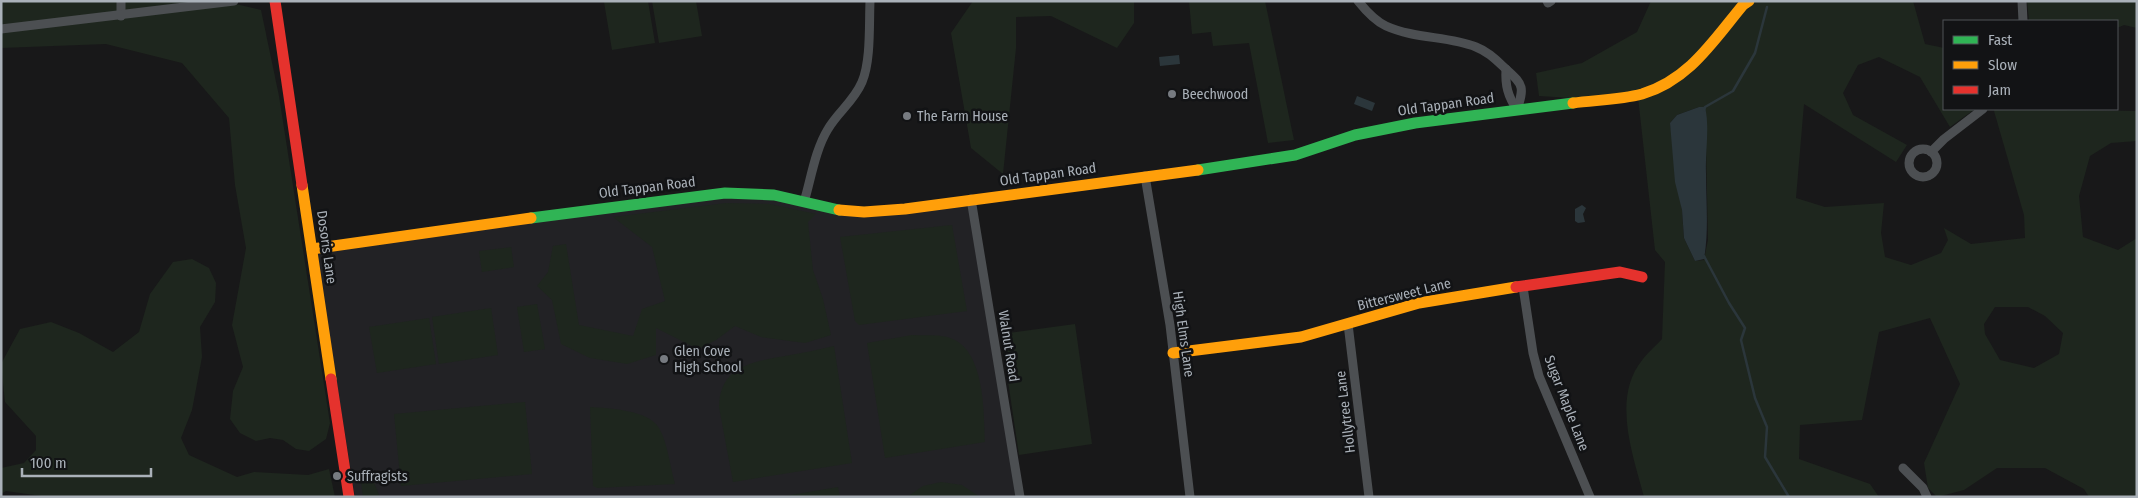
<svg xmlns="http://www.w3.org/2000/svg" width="2138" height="498" viewBox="0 0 2138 498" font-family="'Fira Sans Condensed',sans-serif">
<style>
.built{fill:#222225}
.green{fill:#1e261e;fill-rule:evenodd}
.water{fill:#2b363b}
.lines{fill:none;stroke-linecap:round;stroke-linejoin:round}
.stream{stroke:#2b363b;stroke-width:2.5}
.street{stroke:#4c4f52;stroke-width:9}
.fast{stroke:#30b455;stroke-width:11}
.slow{stroke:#ff9f0a;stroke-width:11}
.jam{stroke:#e5322d;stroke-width:11}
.poi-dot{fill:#777b81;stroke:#121315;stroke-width:2}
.labels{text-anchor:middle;stroke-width:5;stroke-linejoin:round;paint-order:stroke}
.poi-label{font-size:14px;fill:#aab1b9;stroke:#121315;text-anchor:start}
.street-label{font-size:14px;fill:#aab1b9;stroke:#121315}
</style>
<rect width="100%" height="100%" fill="#181819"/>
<path class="built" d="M726 196 771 197 859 216 969 204 1019 497H355L316 251Z"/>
<g class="green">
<path d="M1 1H223L261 10 279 96 330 423 326 439 309 451 296 449 283 440 270 438 256 441 240 433 230 419 233 391 243 367 232 325 246 248 235 185 229 118 182 63 106 44 1 48Z"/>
<path d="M648 1 655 43 612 50 604 2Z"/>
<path d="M652 1H696L702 36 659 43Z"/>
<path d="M973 1H1134V23L1117 48 1051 16 1016 17V48L1003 174 971 148 951 33Z"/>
<path d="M1189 1H1265L1294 140 1268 143 1249 43 1213 46 1211 32 1192 34Z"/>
<path d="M1651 1H1913L1925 44 1944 48V109H1975L1950 127 1920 77 1879 57 1858 65 1843 93 1853 115 1907 145 1896 162 1804 104 1796 198 1825 207 1884 203 1881 233 1885 257 1911 265 1941 253 1948 240 1944 228 1971 244 2025 238 2024 215 1994 111 1995 109 2137 111V141L2111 143 2090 156 2079 196 2083 237 2118 250 2137 238V497H2089L2084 489 2045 468H1997L1964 490 1937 497 1928 488 1924 463 1960 384 1930 318 1879 332 1862 420 1800 425 1799 459 1870 484 1879 497H1644C1633 455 1611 397 1643 359 1648 352 1656 346 1662 339L1665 262 1655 250 1638 97 1571 98 1539 96 1536 73 1582 63 1637 32ZM1699 107 1706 146 1708 240 1704 260 1695 261 1684 238 1682 210 1670 123 1677 115ZM1995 307H2028L2045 316 2063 333 2059 354 2034 368 2000 360 1985 334 1984 324Z"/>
<path d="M2027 1H2137V28L2124 25 2117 28V21H2029Z"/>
<path d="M726 203 770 204 816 214 808 222 813 270 823 299 831 335 805 343 761 337 735 326 716 340 698 349 656 328V355L627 364 590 358 561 344 552 300 537 286 548 272 553 246 566 244 579 325 633 336 642 309 665 301 652 247 613 217Z"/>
<path d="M952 225 967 311 859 325 855 321 840 237Z"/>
<path d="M511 247 514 267 482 272 479 251Z"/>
<path d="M192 259 209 268 216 283 215 302 200 327 202 357 192 410 181 438 189 455 237 477 254 472 308 475 329 469 335 497H48L6 491 1 494V468L24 463 36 450V436L5 402 1 364 20 329 51 322 79 333 113 352 139 332 150 294 173 262Z"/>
<path d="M537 304 545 349 524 352 517 307Z"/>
<path d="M491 308 498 355 439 364 432 317Z"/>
<path d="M429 318 436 364 377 373 369 327Z"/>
<path d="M1075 324 1092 444 1019 455 1001 334Z"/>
<path d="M912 335C924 336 939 334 950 338 985 349 984 414 985 442L885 458 867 343Z"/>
<path d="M834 346 852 463 733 482 719 407C720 366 752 362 785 356 801 353 818 350 834 346Z"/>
<path d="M525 402 532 474 401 486 394 414Z"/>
<path d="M590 407C608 408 649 410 659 428 668 444 670 467 675 484L597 488 593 486Z"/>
<path d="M369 471 380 497H363L361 481 362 473Z"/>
<path d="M941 482 962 485 980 497H907L923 486Z"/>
<path d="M838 487 840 497H779Z"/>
</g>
<g class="water">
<path d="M1179 55 1180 64 1160 66 1159 57Z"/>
<path d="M1357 96 1375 103 1372 111 1354 104Z"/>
<path d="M1699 107H1705C1710 128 1705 151 1706 173 1706 202 1709 231 1704 259L1695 261 1684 238 1682 210 1675 182 1670 123 1677 115Z"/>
<path d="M1582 205 1586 208 1583 214 1585 222 1578 223 1575 221V209Z"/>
</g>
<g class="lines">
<g class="stream">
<path d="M1704 110 1705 107 1733 91 1755 53 1767 7"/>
<path d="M1704 256 1729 303 1745 328 1741 340 1755 398 1767 427 1765 457 1789 497"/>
</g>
<g class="street">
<path d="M1358 1C1366 11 1375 21 1386 26 1415 39 1449 36 1476 47 1489 52 1497 61 1507 70 1524 85 1524 88 1517 110"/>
<path d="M1547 1 1548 3 1551 1"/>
<path d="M2022 1 2023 21"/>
<path d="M121 16V1"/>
<path d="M1 29 234 1"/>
<path d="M1506 69C1505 86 1508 96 1517 110"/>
<circle cx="1923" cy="163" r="14"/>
<path d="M1931 152 1944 139 1983 109"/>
<path d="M1145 176 1170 325 1190 497"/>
<path d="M971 199 1020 497"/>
<path d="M804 202C811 179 815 150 828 129 838 112 854 101 862 82 871 61 869 25 870 1"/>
<path d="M1523 287 1533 353 1539 376 1590 497"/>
<path d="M1348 324 1369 497"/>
<path d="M1903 468 1923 488 1927 497"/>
</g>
<g class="fast">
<path d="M1198 170 1295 155 1355 135 1415 123 1573 103"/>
<path d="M531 218 725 193 774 195 839 210"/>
</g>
<g class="slow">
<path d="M1573 103C1595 100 1620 100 1642 94 1689 80 1713 41 1743 5L1749 1"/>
<path d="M302 185 331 379"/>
<path d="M839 210 864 212 905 209 1198 170"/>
<path d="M312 249 531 218"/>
<path d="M1173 353 1301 337 1419 303 1516 287"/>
</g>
<g class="jam">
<path d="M275 1 302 185"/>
<path d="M1516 287 1620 272 1642 277"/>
<path d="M331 379 349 497"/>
</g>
</g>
<g class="poi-dot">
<circle cx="1172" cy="94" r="5"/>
<circle cx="907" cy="116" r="5"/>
<circle cx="664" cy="359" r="5"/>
<circle cx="337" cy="476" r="5"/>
</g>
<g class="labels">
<g class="poi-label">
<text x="1182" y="99">Beechwood</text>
<text x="917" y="121">The Farm House</text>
<text x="674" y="356">Glen Cove<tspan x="674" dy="16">High School</tspan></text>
<text x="347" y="481">Suffragists</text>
</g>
<g class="street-label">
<text transform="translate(1446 104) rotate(-8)" y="5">Old Tappan Road</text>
<text transform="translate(1048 174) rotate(-8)" y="5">Old Tappan Road</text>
<text transform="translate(647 187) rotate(-7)" y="5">Old Tappan Road</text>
<text transform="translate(327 247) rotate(82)" y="5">Dosoris Lane</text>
<text transform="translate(1404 294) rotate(-14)" y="5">Bittersweet Lane</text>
<text transform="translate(1184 334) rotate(82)" y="5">High Elms Lane</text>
<text transform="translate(1009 346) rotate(81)" y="5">Walnut Road</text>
<text transform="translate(1567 403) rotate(69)" y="5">Sugar Maple Lane</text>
<text transform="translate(1345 412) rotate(-97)" y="5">Hollytree Lane</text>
</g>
</g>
<rect width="2138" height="498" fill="none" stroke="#aab1b9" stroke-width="5"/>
<rect x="1943" y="20" width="175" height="90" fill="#121315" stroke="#4f5257"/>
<rect x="1953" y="36" width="25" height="8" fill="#30b455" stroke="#4f5257"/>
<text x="1988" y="45" font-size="15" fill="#aab1b9">Fast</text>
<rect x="1953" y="61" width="25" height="8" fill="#ff9f0a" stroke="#4f5257"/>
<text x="1988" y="70" font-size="15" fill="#aab1b9">Slow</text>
<rect x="1953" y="86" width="25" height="8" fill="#e5322d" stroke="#4f5257"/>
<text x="1988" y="95" font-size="15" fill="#aab1b9">Jam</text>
<path d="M22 468v8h129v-8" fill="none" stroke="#aab1b9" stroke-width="2.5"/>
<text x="30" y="468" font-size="15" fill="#aab1b9" stroke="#121315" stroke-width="4" paint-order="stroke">100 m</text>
</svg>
